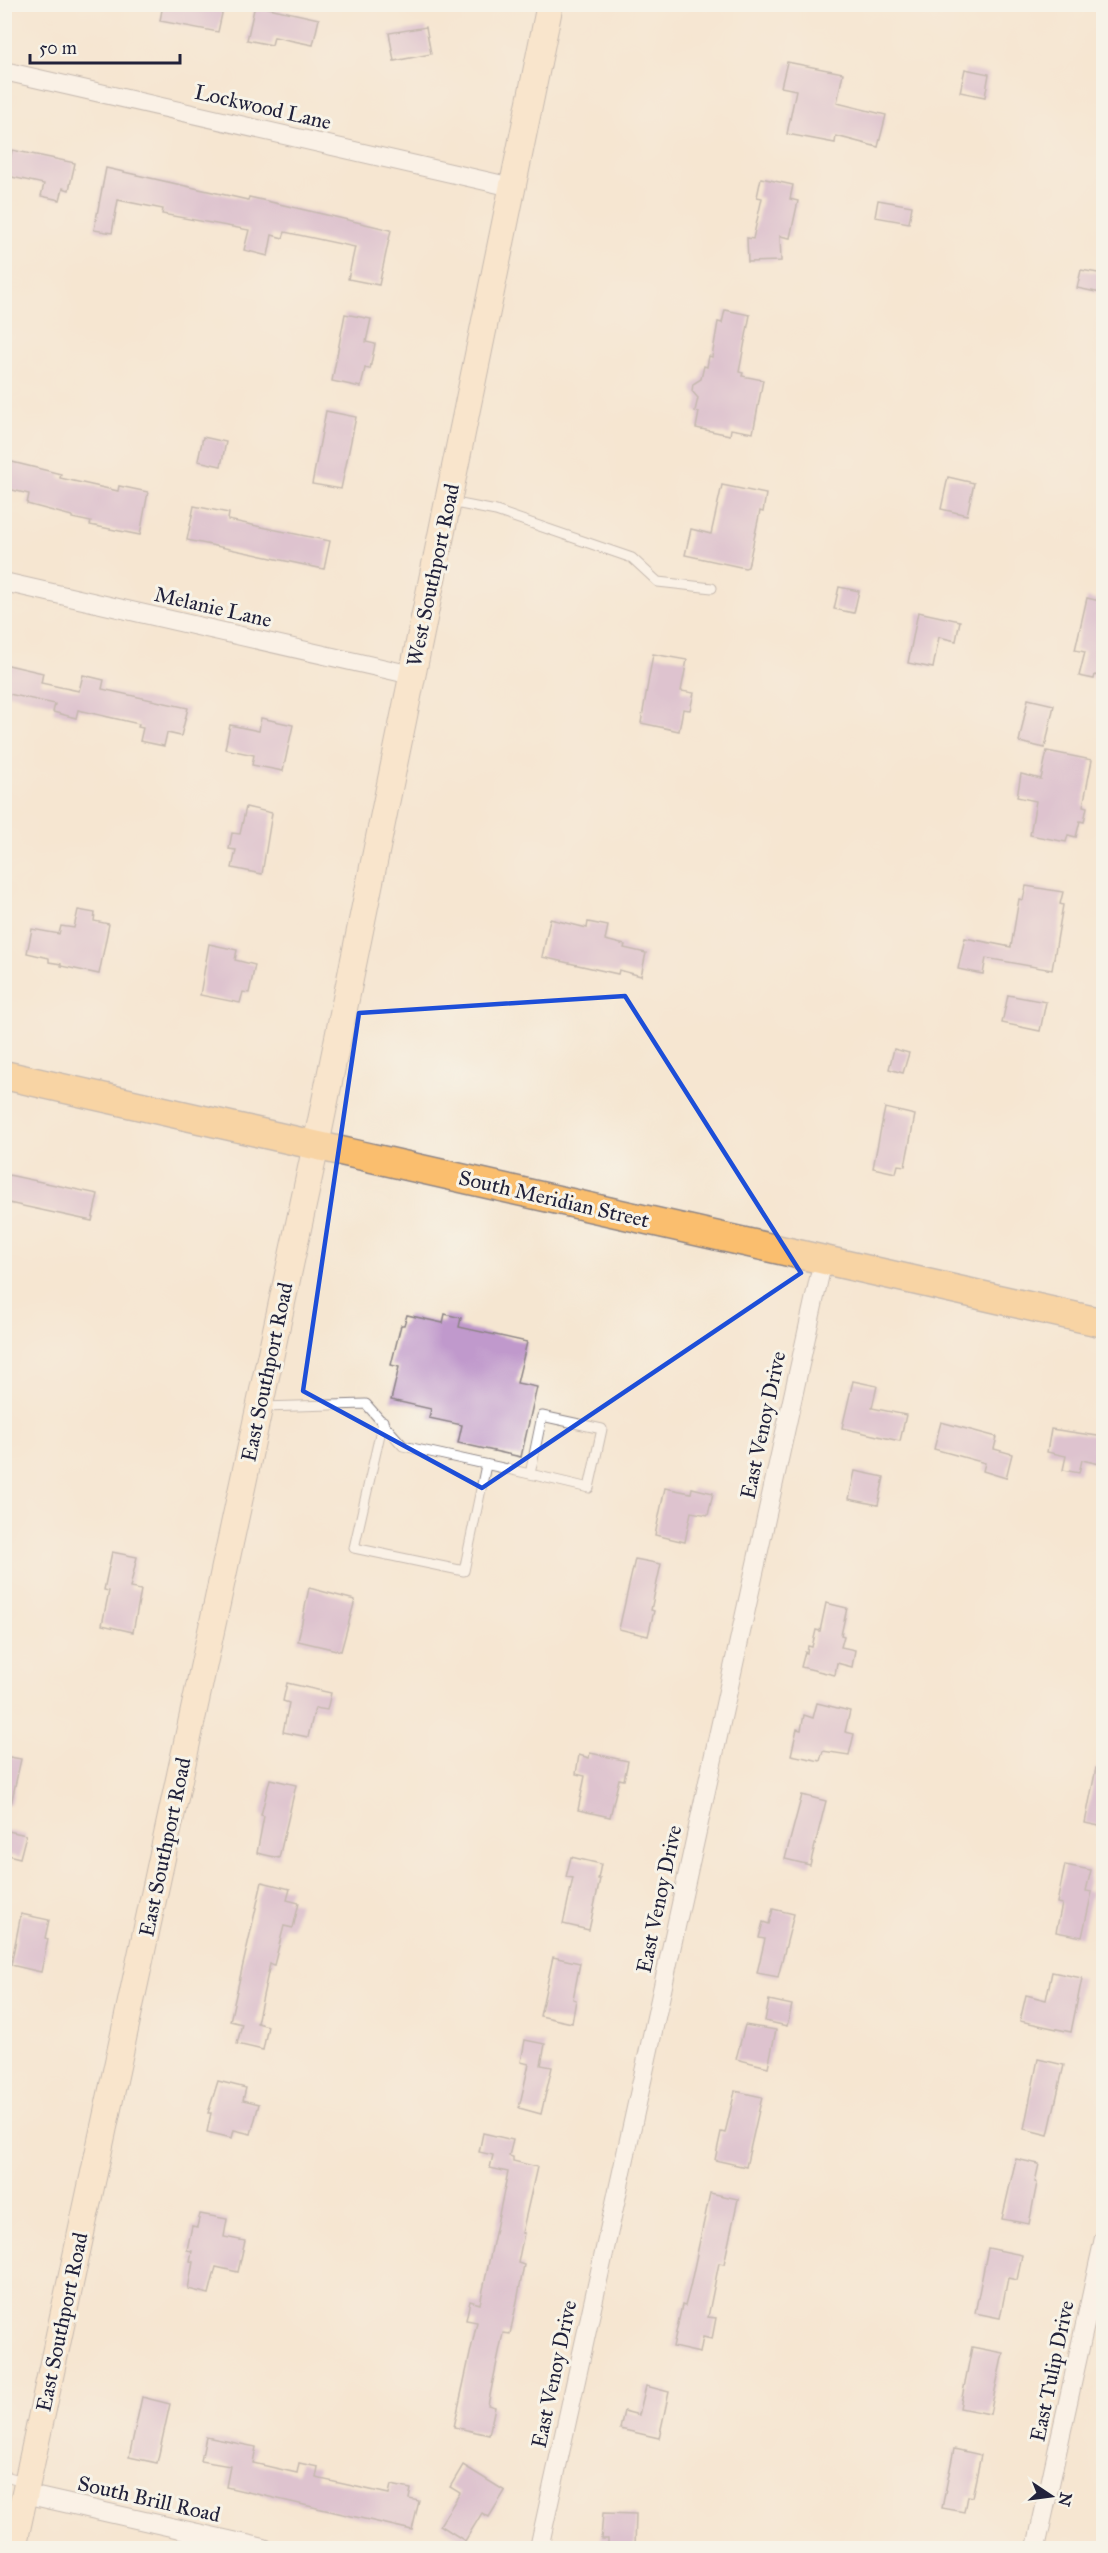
<svg xmlns="http://www.w3.org/2000/svg" width="1108" height="2553" viewBox="0 0 1108 2553" font-family="'IM FELL Great Primer',serif">
<style>
.building{fill:#c099cc}
.lines{fill:none;stroke-linecap:round;stroke-linejoin:round}
.service-casing{stroke:#8c8486;stroke-width:11}
.minor-casing{stroke:#8c8486;stroke-width:20}
.secondary-casing{stroke:#8c8486;stroke-width:28}
.primary-casing{stroke:#8c8486;stroke-width:31}
.service{stroke:#fff;stroke-width:9}
.minor{stroke:#fff;stroke-width:18}
.secondary{stroke:#fde5c5;stroke-width:26}
.primary{stroke:#fabe6e;stroke-width:28}
.marked{fill:none;stroke:#1d4ed8;stroke-width:4.5;stroke-linejoin:round}
.labels{text-anchor:middle;stroke-width:6;stroke-linejoin:round;paint-order:stroke}
.street-label{font-size:21px;fill:#22223b;stroke:#f7f3e8}
</style>
<rect width="100%" height="100%" fill="#f7f3e8"/>
<filter id="ink" filterUnits="userSpaceOnUse"><feTurbulence type="fractalNoise" baseFrequency=".0167" numOctaves="2"/><feDisplacementMap in="SourceGraphic" scale="12" xChannelSelector="R" yChannelSelector="G"/><feConvolveMatrix kernelMatrix="1 2 1 2 8 2 1 2 1" color-interpolation-filters="sRGB"/></filter>
<filter id="wash" filterUnits="userSpaceOnUse"><feTurbulence type="fractalNoise" baseFrequency=".008" numOctaves="4" result="noise"/><feDisplacementMap in="SourceGraphic" scale="24" xChannelSelector="R" yChannelSelector="G"/><feGaussianBlur stdDeviation="1.35" result="paint"/><feColorMatrix in="noise" values="0 0 0 0 0 0 0 0 0 0 0 0 0 0 0 0 0 1.4 0 .05"/><feComposite in="paint" operator="in"/></filter>
<g filter="url(#wash)">
<rect width="100%" height="100%" fill="#f5e6d1"/>
<g id="blocks">
<g class="building">
<path d="M163 4H199L223 9 218 32 160 21Z"/>
<path d="M255 5 319 19 313 45 274 37 272 45 247 40Z"/>
<path d="M426 27 431 54 394 61 389 33Z"/>
<path d="M787 62 843 73 837 103 886 115 878 147 836 136 835 143 787 134 796 90 781 87Z"/>
<path d="M965 69 989 74 985 97 960 92Z"/>
<path d="M12 150 75 163 69 190 63 188 60 200 41 196 44 184 7 176Z"/>
<path d="M106 168 248 200 249 197 391 230 379 285 348 279 355 247 285 232 283 238 272 235 268 256 244 250 249 230 162 214 163 209 118 200 112 233 94 230Z"/>
<path d="M761 178 793 185 790 199 798 201 790 238 780 236 781 261 748 262 747 238 753 239 762 198 757 197Z"/>
<path d="M878 200 912 206 909 223 875 217Z"/>
<path d="M1081 270 1104 274 1101 293 1077 288Z"/>
<path d="M725 310 750 315 739 372 743 373 742 376 763 380 753 433 731 429 730 435 696 428 699 412 695 411 698 398 692 391 693 384 701 379 704 366 707 367 709 356 712 357 718 322 722 323Z"/>
<path d="M345 314 371 319 366 342 375 344 370 369 365 368 361 387 332 381Z"/>
<path d="M326 411 356 417 341 489 312 484Z"/>
<path d="M203 437 226 442 221 466 198 461Z"/>
<path d="M4 460 61 474 60 478 118 491 119 486 148 492 140 535 90 525 91 522 72 518V516L27 504 29 494 4 488Z"/>
<path d="M948 477 974 483 967 515 941 509Z"/>
<path d="M722 485 766 494 763 512 760 511 748 567 745 568 685 555 691 529 711 534Z"/>
<path d="M194 506 229 513 228 520 330 541 324 569 187 540Z"/>
<path d="M839 587 859 591 854 613 834 609Z"/>
<path d="M1087 598 1104 602V677L1095 675 1094 679 1079 676 1085 652 1075 650Z"/>
<path d="M918 612 960 621 956 641 939 637 933 668 908 663Z"/>
<path d="M653 654 687 660 681 691 694 693 690 710 683 709 679 731 641 723Z"/>
<path d="M4 664 43 673 41 683 79 691 83 675 104 680 102 689 188 708 181 736 167 733 164 746 140 741 143 728 138 727 139 724 78 710 76 718 53 712 55 704 4 693Z"/>
<path d="M1028 699 1054 705 1045 748 1019 742Z"/>
<path d="M261 718 293 725 283 771 252 765 254 755 225 749 230 725 259 731Z"/>
<path d="M1047 751 1092 760 1083 806 1087 807 1084 822 1080 821 1076 837 1068 835 1066 842 1030 835 1036 801 1017 797 1021 774 1041 779Z"/>
<path d="M246 807 272 813 262 874 232 868 236 850 229 849 232 833 240 834Z"/>
<path d="M1026 886 1063 892 1060 904 1063 905 1052 970 986 958 983 974 958 969 965 938 1011 947 1019 899 1023 900Z"/>
<path d="M78 910 95 913 94 921 109 924 99 974 61 966V964L49 962V958L27 953 32 929 59 934 61 926 74 928Z"/>
<path d="M550 919 587 928 588 922 608 926 605 940 625 945 624 948 646 953 641 976 619 970 618 974 542 957Z"/>
<path d="M209 944 237 950 235 960 255 965 249 993 243 992 240 1003 200 995Z"/>
<path d="M1008 995 1046 1002 1040 1031 1002 1023Z"/>
<path d="M894 1049 909 1053 903 1073 889 1069Z"/>
<path d="M885 1108 915 1115 905 1166 898 1165 896 1173 873 1168Z"/>
<path d="M4 1174 98 1194 92 1221 4 1202Z"/>
<path d="M445 1314 461 1318 459 1327 527 1342 517 1383 537 1387 521 1457 458 1443 462 1425 429 1418 431 1409 391 1400 399 1367 391 1365 401 1325H404L407 1315 443 1323Z"/>
<path d="M853 1381 877 1386 872 1408 906 1415 900 1441 842 1428Z"/>
<path d="M941 1422 997 1437 994 1449 1012 1454 1006 1478 983 1471 985 1463 934 1449Z"/>
<path d="M1051 1429 1104 1437V1465L1082 1460 1079 1473 1063 1470 1066 1456 1047 1452Z"/>
<path d="M855 1471 884 1477 878 1505 849 1499Z"/>
<path d="M665 1488 691 1493 692 1488 713 1493 708 1515 691 1512 685 1542 655 1535Z"/>
<path d="M112 1552 137 1557 130 1588 141 1590 133 1632 102 1625 109 1591 104 1590Z"/>
<path d="M635 1559 661 1564 651 1610 654 1611 648 1636 619 1629Z"/>
<path d="M309 1588 355 1600 341 1651 298 1641Z"/>
<path d="M826 1603 847 1608 841 1635 844 1636 841 1647 855 1650 852 1667 837 1663 835 1675 801 1667 805 1652 807 1653 808 1646 812 1647 816 1630 820 1631Z"/>
<path d="M287 1683 331 1693 327 1710 315 1708 308 1737 283 1732 289 1703 283 1701Z"/>
<path d="M817 1703 850 1711 845 1732 854 1734 849 1755 823 1751 820 1761 791 1755 797 1729 801 1730 804 1715 813 1718Z"/>
<path d="M590 1753 628 1761 624 1780 619 1779 610 1817 578 1810 585 1776 576 1774 579 1755 589 1758Z"/>
<path d="M4 1756 21 1759 11 1804 4 1803Z"/>
<path d="M1096 1768 1104 1769V1827L1085 1823Z"/>
<path d="M270 1779 296 1785 279 1858 257 1853 264 1816 261 1815Z"/>
<path d="M802 1795 826 1801 810 1865 785 1859Z"/>
<path d="M4 1830 26 1835 20 1858 4 1854Z"/>
<path d="M571 1857 601 1864 598 1879H600L589 1930 563 1924 573 1878 566 1877Z"/>
<path d="M1065 1865 1091 1870 1086 1891 1092 1892 1082 1937 1056 1932 1062 1904 1057 1903Z"/>
<path d="M262 1882 290 1889 287 1900 299 1903 293 1928 284 1926 274 1965 270 1964 257 2023 268 2026 263 2050 237 2044 242 2024 230 2021Z"/>
<path d="M773 1909 794 1914 778 1977 757 1973 765 1939 759 1938 763 1922 769 1924Z"/>
<path d="M21 1914 49 1920 45 1938 48 1939 41 1972 11 1965Z"/>
<path d="M553 1957 580 1963 573 1999 576 2000 572 2023 540 2016Z"/>
<path d="M1052 1972 1082 1978 1071 2032 1020 2021 1026 1995 1046 2000Z"/>
<path d="M769 2000 792 2005 787 2026 765 2021Z"/>
<path d="M745 2025 776 2030 768 2067 736 2059Z"/>
<path d="M525 2040 545 2044 541 2065 552 2067 541 2114 519 2108 529 2064 521 2062Z"/>
<path d="M1038 2059 1064 2065 1048 2135 1024 2129Z"/>
<path d="M218 2081 246 2088 243 2100 259 2104 251 2134 234 2130 232 2138 207 2132 211 2113H208Z"/>
<path d="M735 2091 762 2097 746 2167 715 2160 721 2132 725 2133Z"/>
<path d="M483 2133 513 2140 509 2156 513 2157V2161L537 2167 522 2233H524L518 2263 524 2265 516 2306 510 2334 503 2333 488 2405 495 2407 489 2435 454 2427 477 2322 466 2320 470 2301 480 2304 508 2172 490 2168 493 2155 479 2152Z"/>
<path d="M1016 2159 1039 2164 1035 2182 1037 2183 1029 2224 1002 2219Z"/>
<path d="M710 2193 738 2199 724 2264 719 2263 708 2317 716 2318 712 2339 703 2337 700 2353 673 2347 682 2305 685 2306 690 2287Z"/>
<path d="M200 2214 227 2219 224 2237 245 2241 238 2272 216 2267 209 2294 188 2289 193 2262 190 2261 192 2251 187 2250 192 2226 197 2227Z"/>
<path d="M988 2248 1022 2255 1017 2280 1008 2278 1000 2318 975 2313Z"/>
<path d="M972 2347 1003 2353 990 2414 960 2408Z"/>
<path d="M646 2386 669 2392 659 2438 620 2429 624 2411 639 2415Z"/>
<path d="M142 2397 170 2404 157 2463 129 2457Z"/>
<path d="M206 2437 256 2447 253 2463 297 2473 299 2463 318 2467 316 2478 389 2494 391 2485 411 2489 409 2499 419 2501 412 2530 226 2487 230 2466 201 2461Z"/>
<path d="M954 2449 981 2455 972 2497 967 2496 964 2512 942 2508Z"/>
<path d="M463 2465 505 2491 489 2517 482 2513 465 2541 440 2525 460 2493 450 2487Z"/>
<path d="M603 2513 636 2514 635 2548H608V2539H601Z"/>
</g>
</g>
</g>
<g filter="url(#ink)">
<use href="#blocks" fill-opacity="0" stroke="#8c8486" stroke-width="1.5"/>
<g class="lines">
<g class="service-casing">
<g id="service">
<path d="M450 502 496 511 632 558 658 582 712 588"/>
<path d="M262 1407 366 1404 403 1446 530 1474 542 1416 602 1429 589 1488 530 1474"/>
<path d="M383 1421 354 1548 464 1571 486 1465"/>
<path d="M4 2476 25 2481"/>
</g>
</g>
<g class="minor-casing">
<g id="minor">
<path d="M4 71 512 187"/>
<path d="M4 582 412 675"/>
<path d="M25 2494 264 2548"/>
<path d="M539 2548 823 1260"/>
<path d="M1036 2548 1104 2238"/>
</g>
</g>
<g class="secondary-casing">
<path id="secondary" d="M13 2548 316 1145 550 4"/>
</g>
<g class="primary-casing">
<path id="primary" d="M4 1075 1104 1323"/>
</g>
<use href="#service" class="service"/>
<use href="#minor" class="minor"/>
<use href="#secondary" class="secondary"/>
<use href="#primary" class="primary"/>
</g>
</g>
<path d="M0 0H1108V2553H0ZM625 996 801 1273 482 1488 303 1391 359 1013Z" fill="#f5e6d1" fill-opacity=".55" fill-rule="evenodd"/>
<path class="marked" d="M625 996 801 1273 482 1488 303 1391 359 1013Z"/>
<g class="labels">
<g class="street-label">
<text transform="translate(263 107) rotate(13)" y="7">Lockwood Lane</text>
<text transform="translate(433 575) rotate(-78)" y="7">West Southport Road</text>
<text transform="translate(213 607) rotate(13)" y="7">Melanie Lane</text>
<text transform="translate(554 1199) rotate(13)" y="7">South Meridian Street</text>
<text transform="translate(267 1372) rotate(-78)" y="7">East Southport Road</text>
<text transform="translate(763 1425) rotate(-78)" y="7">East Venoy Drive</text>
<text transform="translate(165 1847) rotate(-78)" y="7">East Southport Road</text>
<text transform="translate(659 1899) rotate(-78)" y="7">East Venoy Drive</text>
<text transform="translate(62 2322) rotate(-78)" y="7">East Southport Road</text>
<text transform="translate(1052 2371) rotate(-78)" y="7">East Tulip Drive</text>
<text transform="translate(554 2374) rotate(-78)" y="7">East Venoy Drive</text>
<text transform="translate(149 2499) rotate(13)" y="7">South Brill Road</text>
</g>
</g>
<rect width="1108" height="2553" fill="none" stroke="#f7f3e8" stroke-width="24"/>
<g transform="translate(1051 2496) rotate(103)" stroke="#f7f3e8" stroke-width="4.5" paint-order="stroke">
<path d="M0-4.5L10 22L0 15L-10 22Z" fill="#22223b"/>
<text y="-9" font-size="16" font-weight="bold" text-anchor="middle" fill="#22223b">N</text>
</g>
<path d="M30 54v9h150v-9" fill="none" stroke="#22223b" stroke-width="3"/>
<text x="39" y="54" font-size="18" fill="#22223b" stroke="#f7f3e8" stroke-width="4.5" paint-order="stroke">50 m</text>
</svg>
